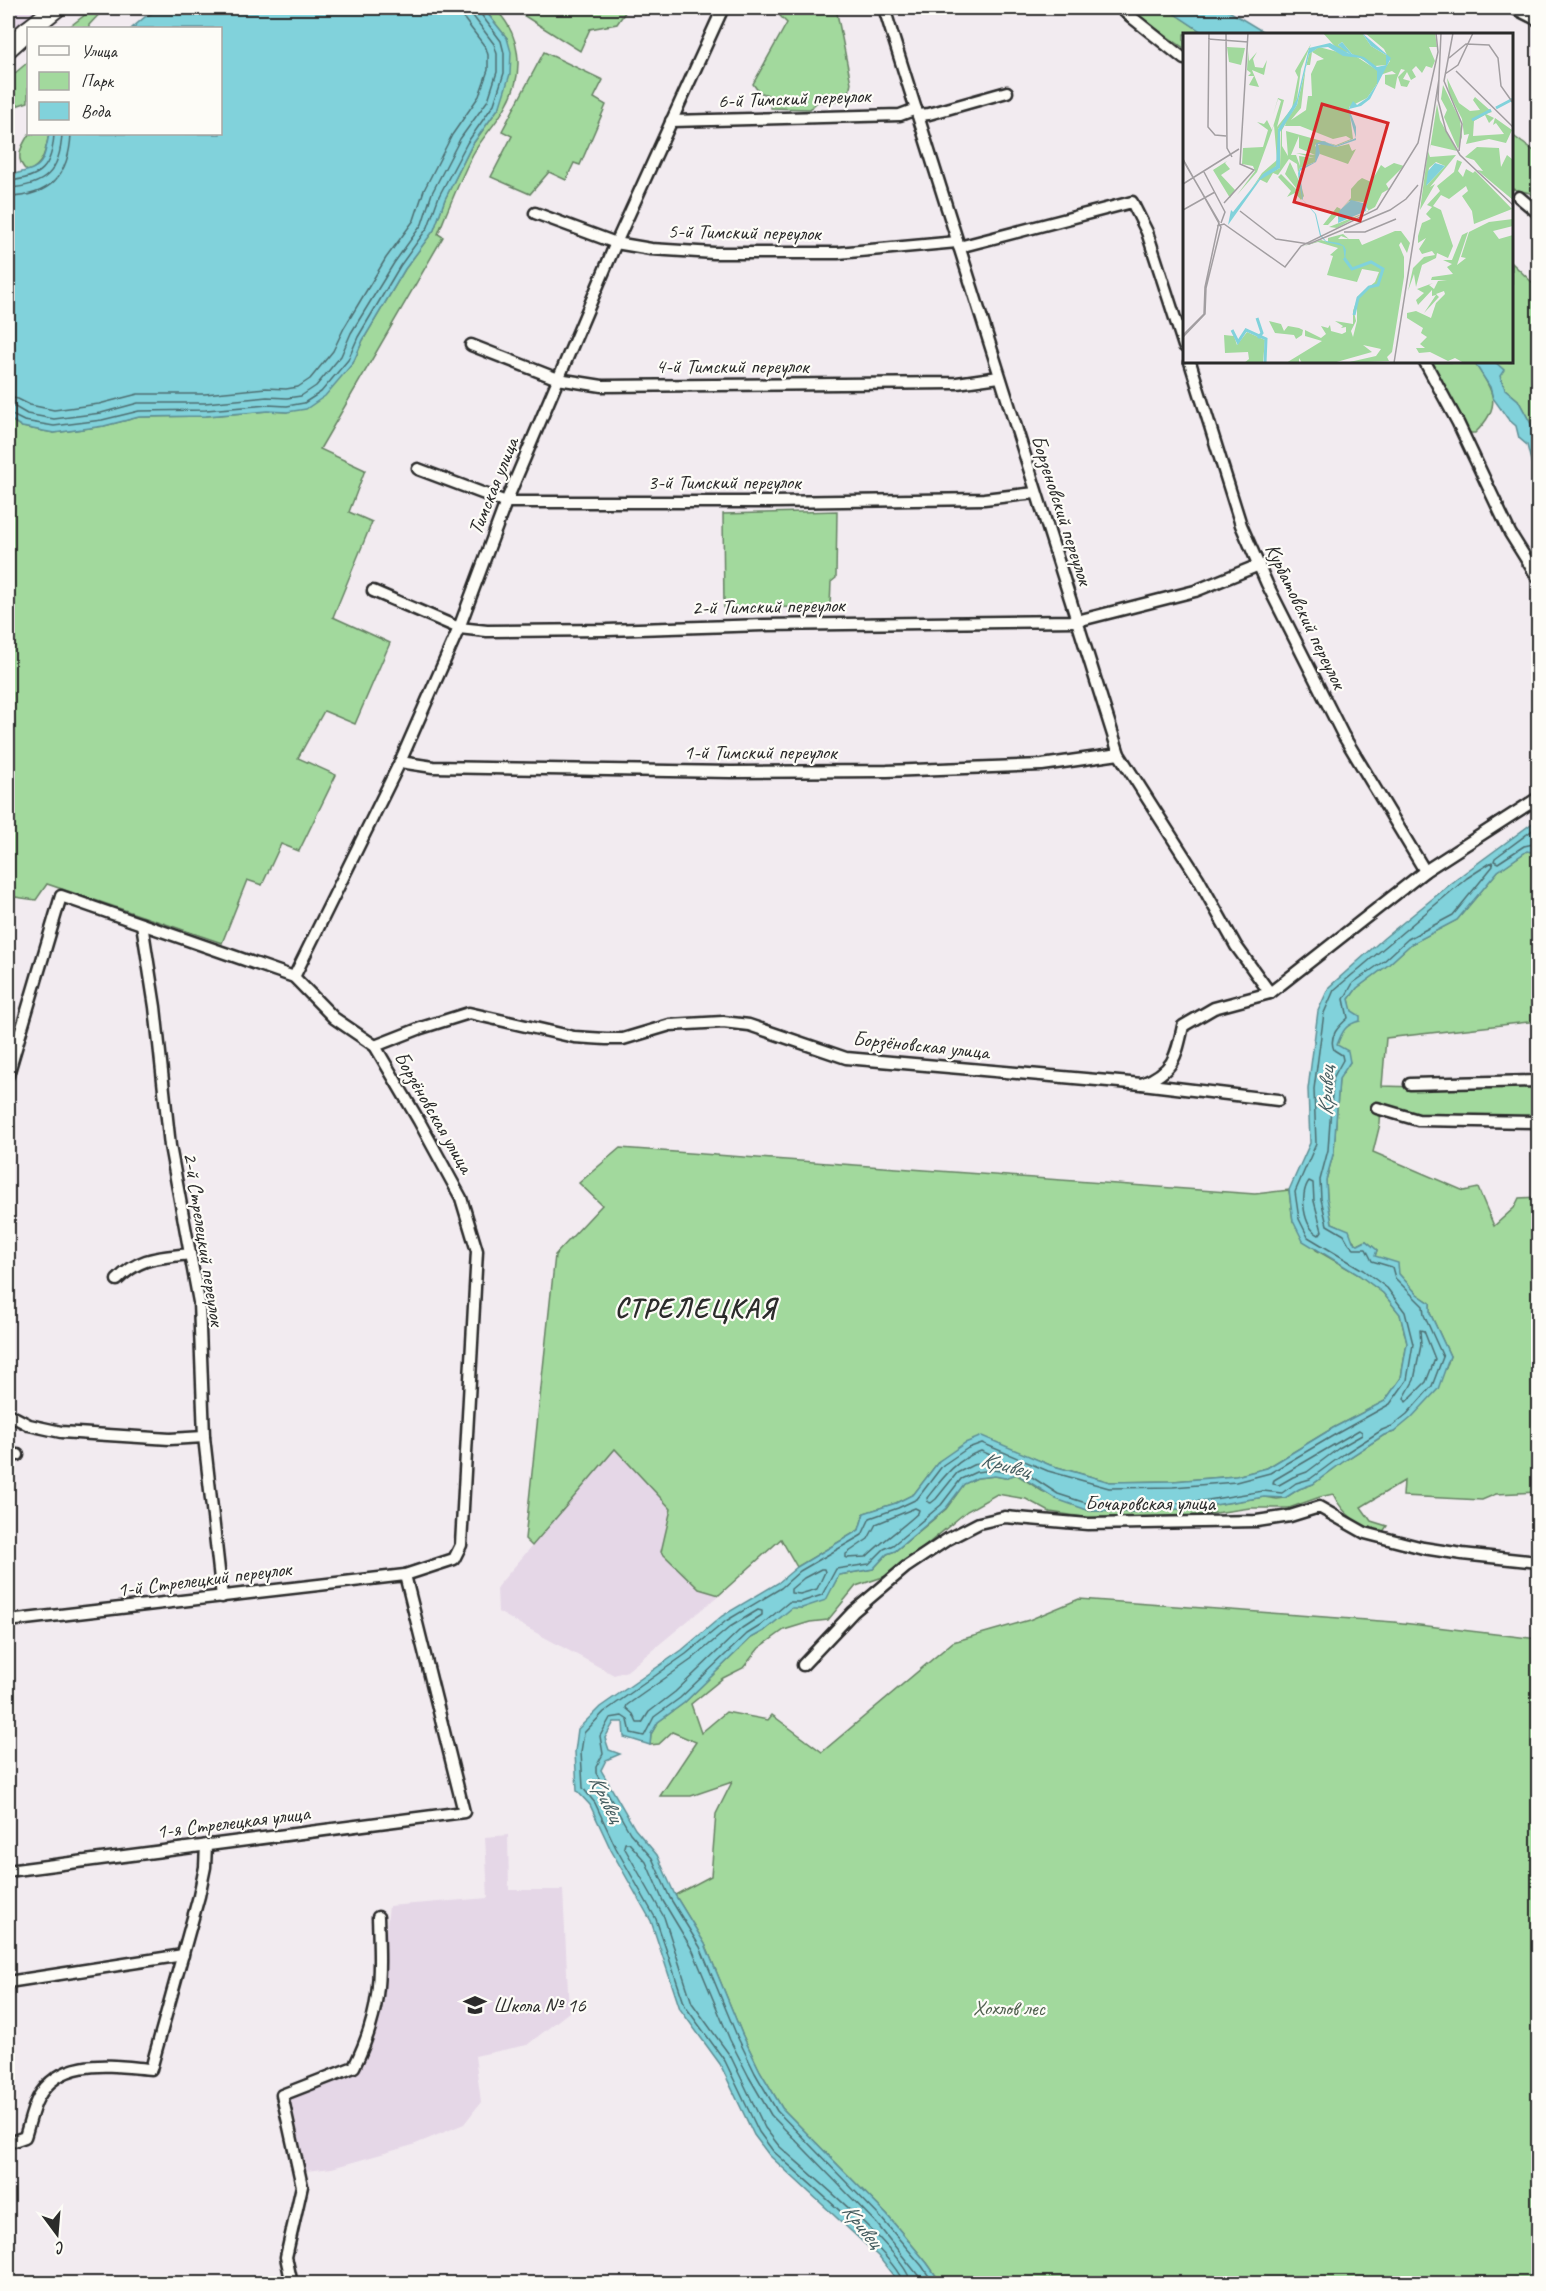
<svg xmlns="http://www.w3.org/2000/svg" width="1546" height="2291" viewBox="0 0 1546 2291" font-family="Caveat,sans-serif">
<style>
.built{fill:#e5d7e7}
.green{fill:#a2d99d;stroke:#668264;stroke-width:1.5}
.water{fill:#81d2db;stroke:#5f8f95;stroke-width:1.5}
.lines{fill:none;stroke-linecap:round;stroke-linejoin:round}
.shore{stroke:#4d6e71;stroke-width:1.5}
.minor-casing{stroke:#2b2b2b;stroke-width:15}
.primary-casing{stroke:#2b2b2b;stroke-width:22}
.minor{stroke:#fdfcf7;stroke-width:10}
.primary{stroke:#fdfcf7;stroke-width:18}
.labels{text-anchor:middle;stroke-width:4.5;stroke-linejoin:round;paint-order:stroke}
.street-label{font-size:21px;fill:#2b2b2b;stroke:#fdfcf7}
.poi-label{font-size:21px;fill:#2b2b2b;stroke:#fdfcf7;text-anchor:start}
.park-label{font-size:21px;fill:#4f5f4d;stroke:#fdfcf7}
.water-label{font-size:22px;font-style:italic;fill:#455d60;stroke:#fdfcf7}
.district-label{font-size:27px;font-weight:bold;letter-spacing:1.5px;fill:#2b2b2b;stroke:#fdfcf7}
.inset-river{fill:none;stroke:#81d2db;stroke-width:3}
.inset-road{fill:none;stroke:#a29ea1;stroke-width:1.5}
.view{fill:#d62828;fill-opacity:0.15;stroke:#d62828;stroke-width:3}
.inset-edge{fill:none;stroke:#2b2b2b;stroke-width:3}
</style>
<rect width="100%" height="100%" fill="#f2ebf0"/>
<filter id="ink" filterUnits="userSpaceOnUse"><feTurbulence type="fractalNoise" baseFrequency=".0167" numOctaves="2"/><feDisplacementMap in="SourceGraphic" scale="12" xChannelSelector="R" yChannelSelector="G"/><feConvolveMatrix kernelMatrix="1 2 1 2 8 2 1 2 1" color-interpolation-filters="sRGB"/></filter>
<g filter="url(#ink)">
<g class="built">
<path d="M8 8H40L8 35Z"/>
<path d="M615 1449 781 1539 719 1595 627 1671 614 1675 498 1612 497 1587Z"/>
<path d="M508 1835 509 1890H563L569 2012 527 2045 475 2056 481 2102 464 2124 413 2145 332 2168 306 2171 290 2096 357 2068 366 2052 375 2025 389 1906 488 1898 485 1837Z"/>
</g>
<g class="green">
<path d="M94 8H105L89 25V28H68Z"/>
<path d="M483 8H494C521 33 525 72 507 104 498 122 483 136 473 154 460 179 449 207 438 234L443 237 320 449 365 470 349 512 372 522 333 617 390 643 355 724 324 711 298 758 336 775 299 851 281 844 262 885 247 880 222 943 47 884 36 900 8 896V418L22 427 54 433 104 426 139 417 206 416 268 411 287 412 353 363 363 340 405 269 434 230 445 199 472 145 500 106 507 38Z"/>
<path d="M515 8H628L617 24 590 29 580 51 515 10Z"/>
<path d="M785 8H836L851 83 849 93 836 101 817 102 810 109 771 108 768 95 759 92 753 84 787 23 780 16Z"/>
<path d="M1126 8H1166L1205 34H1184V48Z"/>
<path d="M544 52 603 80 594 98 606 105 580 165 574 163 566 180 549 172 530 194 491 177 512 136 502 131Z"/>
<path d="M28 62V102L16 106 8 115V79Z"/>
<path d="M29 134H49C45 151 45 163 28 172 14 160 20 148 29 134Z"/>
<path d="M1512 135 1538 154V203L1530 193 1512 189Z"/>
<path d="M1512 263 1538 288V437L1518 400 1505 389 1495 362H1512Z"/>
<path d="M1428 362H1474C1493 391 1504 405 1475 433H1466Z"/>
<path d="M837 511 836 578 831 582 830 606 724 609 723 514Z"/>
<path d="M1538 847V1021L1386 1038 1382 1086 1418 1087 1538 1086V1118L1420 1116 1381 1103 1380 1124 1373 1152 1464 1191 1478 1188 1494 1226 1514 1208 1519 1198 1538 1197V1492L1496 1494 1482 1500 1403 1496 1404 1481 1361 1507 1371 1521 1387 1526 1382 1533C1359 1524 1344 1517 1333 1494L1320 1497 1289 1508H1250L1181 1518 1096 1519 1050 1512 1026 1499 997 1494 967 1511 892 1574 856 1586 828 1620 810 1622 784 1630 759 1648 743 1668 723 1678 691 1704 701 1733 726 1712 768 1720 772 1715 822 1752 953 1642 1029 1620 1079 1599 1394 1622 1538 1639V2283H941L927 2263 887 2215 782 2108 760 2071 742 2034 705 1944 675 1895 711 1876 716 1814 732 1782 691 1796H660L696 1742 672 1732 659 1744 650 1745 651 1734 658 1722 684 1703 751 1638 764 1631 792 1607 802 1608 832 1588 839 1575 873 1569 887 1554 895 1551 946 1509 964 1484 977 1478 995 1476 1005 1478 1016 1474 1042 1491 1090 1511 1142 1512 1202 1507 1264 1497 1277 1499 1285 1498 1299 1489 1313 1484 1347 1459 1384 1435 1394 1432 1446 1368 1450 1356 1430 1313V1303L1417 1294 1399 1274 1375 1256 1377 1250 1366 1241 1358 1245 1339 1226 1332 1223 1327 1198 1326 1180 1334 1151 1339 1078 1350 1062 1337 1045 1342 1030 1353 1022 1349 999 1357 988 1388 965 1411 944 1457 920 1498 871 1527 851 1532 852Z"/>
<path d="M620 1148 1255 1194 1289 1190 1293 1221 1316 1250 1359 1275 1383 1293 1400 1314 1407 1343 1401 1378 1385 1401 1333 1428 1267 1468 1236 1476 1173 1481 1110 1482 1050 1465 981 1437 939 1461 914 1494 896 1503 864 1513 859 1530 797 1567 781 1539 719 1595 699 1589 661 1552 671 1509 615 1449 532 1546 525 1539 555 1255 602 1205 579 1183Z"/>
</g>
<g class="water">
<path d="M163 8H483L507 38 511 52 510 74 500 106 472 145 445 199 434 230 405 269 363 340 353 363 325 396 306 409 287 412 268 411 206 416 139 417 104 426 54 433 22 427 8 418V175C42 168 42 169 49 134H220V28H132L145 17Z"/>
<path d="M1166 8H1224L1267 34H1205Z"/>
<path d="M1474 362H1495L1504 370 1500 376 1505 389 1518 400 1538 437V489L1527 445 1519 438 1516 426 1508 419 1493 398 1490 387Z"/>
<path d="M1538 819V847L1532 852 1527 851 1498 871 1457 920 1411 944 1388 965 1357 988 1349 999 1352 1011 1360 1016V1021C1345 1024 1342 1032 1337 1045L1348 1051 1350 1062 1339 1079 1334 1151 1326 1180 1327 1198 1332 1223 1349 1230 1353 1241 1358 1245 1366 1241 1377 1250 1375 1256 1398 1263 1399 1274 1417 1294 1430 1303V1313L1450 1356 1438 1389 1411 1418 1394 1432 1384 1435 1347 1459 1313 1484 1299 1489 1285 1498 1264 1497 1202 1507 1142 1512 1090 1511 1056 1499 1017 1474 1005 1478 995 1476 977 1478 964 1484 946 1508 895 1551 887 1554 873 1569 839 1575 826 1600 802 1608H792L764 1631 751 1638 684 1703 658 1722 651 1734 650 1745 624 1737 623 1722H614L605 1738 609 1750 620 1754 606 1760 601 1770 635 1829 657 1855 675 1895 705 1944 742 2034 760 2071 782 2108 887 2215 927 2263 941 2283H899L878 2256 769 2155 754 2135 720 2064 680 2009 651 1921 611 1850 590 1805 577 1791 575 1752 578 1729 600 1707 682 1650 722 1616 778 1583 797 1567 859 1530 864 1513 896 1503 914 1494 939 1461 965 1443 982 1436 1050 1465 1110 1482 1173 1481 1236 1476 1267 1468 1333 1428 1385 1401 1401 1378 1407 1343 1400 1314 1383 1293 1359 1275 1303 1241 1293 1221 1289 1190 1310 1143 1308 1089 1318 1011 1329 987 1384 938 1463 874Z"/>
</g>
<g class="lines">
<g class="shore">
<path d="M8 181C41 178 52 168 54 134"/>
<path d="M8 188C45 186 60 172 62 134"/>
<path d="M8 197C50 196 69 176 71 134"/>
<path d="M8 397 18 399 30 405 54 410 99 404 138 394H205L266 388 286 389 298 387 310 379 333 351 344 328 386 258 414 220 424 190 452 135 479 96 488 70V55L486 48 465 20 462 8"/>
<path d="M8 406 15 407 27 414 54 419 101 413 138 403H205L267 397 287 398 301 396 316 386 341 356 351 333 394 263 422 224 432 193 460 139 488 100 497 72V54L494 44 473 16 471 8"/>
<path d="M8 413 24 421 54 426 102 420 139 411 206 410 268 405 287 406 304 403 321 392 348 360 358 337 400 266 428 227 439 196 467 143 494 104 504 73V53L501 41 480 13 479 8"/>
<path d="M1538 826 1495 858 1494 861 1498 863 1524 846 1538 843"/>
<path d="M1309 1181 1313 1183 1314 1201 1322 1231 1319 1235C1303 1227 1299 1194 1309 1181Z"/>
<path d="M1420 1330 1424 1331 1435 1359 1426 1382 1406 1402 1404 1398 1414 1380 1421 1345Z"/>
<path d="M1359 1430 1362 1432V1435L1339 1448 1307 1472 1293 1477 1279 1485 1273 1484 1274 1480Z"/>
<path d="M981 1451 995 1457 996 1461 973 1465 957 1473 936 1499 931 1503 928 1502 927 1498C942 1479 956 1459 981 1451Z"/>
<path d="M915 1508 919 1510 918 1513C901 1529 882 1541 866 1557L846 1558V1554L868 1539 876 1524Z"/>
<path d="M821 1569H824L825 1572 817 1589 800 1594 791 1593V1589L804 1578Z"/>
<path d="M758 1610 762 1611V1615L742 1628 675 1692 649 1712 642 1723H637L633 1714 626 1708 627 1705 691 1660 730 1627Z"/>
<path d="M903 2284C901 2260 796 2172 773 2151L759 2132 725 2061 685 2006 656 1919 616 1848 595 1803 583 1788 581 1752 584 1733 604 1712 686 1654 726 1621 781 1588 800 1571 862 1535 870 1518 898 1508 917 1499 943 1465 968 1448 982 1443 1048 1471 1109 1488 1173 1487 1236 1482 1270 1473 1336 1434 1390 1404 1407 1380 1413 1344 1405 1312 1387 1288 1363 1270 1308 1237 1299 1219 1295 1192 1316 1144 1314 1089 1324 1013 1334 990 1467 878 1492 862 1493 866 1453 915 1408 939 1384 961 1353 983 1344 999 1348 1018C1339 1026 1328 1036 1334 1050L1342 1055 1343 1060 1333 1078 1328 1150 1320 1180 1321 1199 1327 1225 1344 1235 1349 1244 1354 1249H1366L1372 1261 1392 1267 1395 1278 1423 1306 1424 1315 1443 1357 1432 1386 1407 1414 1392 1426 1382 1430 1344 1454 1310 1479 1296 1483 1282 1493 1263 1491 1202 1501 1141 1506 1092 1505 1058 1494 1018 1468 1004 1472 994 1470 976 1472 961 1479 941 1505 893 1545 884 1549 869 1564 836 1569 822 1595 801 1602H789L760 1626 747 1634 680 1698 654 1717 644 1736 631 1733 628 1720 622 1716 610 1718 600 1736 603 1754 596 1767V1773L630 1833 652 1858 670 1898 700 1947 737 2036 755 2073 777 2111 882 2219 922 2266 934 2284"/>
<path d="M911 2284C909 2255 804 2169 779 2146L765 2128 731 2057 692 2003 664 1917 624 1847 625 1843H629L646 1862 663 1901 693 1951 730 2040 749 2077 771 2115 877 2224 925 2284"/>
</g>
<g class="minor-casing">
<g id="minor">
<path d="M884 8 1119 754 1198 878 1236 946 1270 993"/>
<path d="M1120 8 1184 59"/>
<path d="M1514 8 1538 20"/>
<path d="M918 115 929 114 1007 92"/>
<path d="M671 121 900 115 916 109"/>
<path d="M1519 197 1538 213"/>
<path d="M535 213 616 243 651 249 714 253H838L957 242"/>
<path d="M959 247 1132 202 1147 232 1184 346"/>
<path d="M471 345 558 379 602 386 957 383 999 377"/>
<path d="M1190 362 1241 525 1267 584 1343 735 1425 871"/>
<path d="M1425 362 1458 423 1510 533 1538 578"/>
<path d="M418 469 506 502H772L984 499 1035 493"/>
<path d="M373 591 459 628 487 631 607 630 764 625 1077 621 1195 591 1259 565"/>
<path d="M400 762 433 767 731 772 887 771 1042 765 1119 754"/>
<path d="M142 924 155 1007 170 1146 199 1302 204 1437 222 1597"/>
<path d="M294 977 400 762 459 628 506 502 616 243 723 8"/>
<path d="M8 1075 61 896 294 977 334 1018 375 1046"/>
<path d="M1142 1084C1174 1071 1176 1057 1183 1026L1214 1008 1270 993 1425 871 1538 798"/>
<path d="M1410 1084 1538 1081"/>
<path d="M1377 1108 1418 1120 1538 1122"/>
<path d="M117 1280C141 1256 159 1258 190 1254"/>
<path d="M8 1414 29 1425 61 1432 170 1439 204 1437"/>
<path d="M8 1455H18"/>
<path d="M8 1621 405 1575 454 1559 461 1545 477 1251 461 1198 419 1121 375 1046 421 1028 469 1013 574 1037 606 1039H623L670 1025 723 1022 749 1025 846 1058 1142 1084 1278 1100"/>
<path d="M803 1665 853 1612 906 1567 948 1539 979 1523 1005 1517 1088 1524 1257 1521 1290 1516 1319 1507 1365 1533 1423 1548 1462 1554 1538 1562"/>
<path d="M8 1871 464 1812 405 1575"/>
<path d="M8 1982 183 1955"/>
<path d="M8 2143 25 2137C29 2125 32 2109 38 2098 61 2056 112 2066 151 2069L199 1896 205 1867 206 1845"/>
<path d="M292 2284 286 2257 302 2186 282 2095 354 2067C382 2011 380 1977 378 1917"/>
</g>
</g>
<g class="primary-casing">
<g id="primary">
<path d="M31 28 56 8"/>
<path d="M8 48 28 30"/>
</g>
</g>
<use href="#minor" class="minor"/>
<use href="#primary" class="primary"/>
</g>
</g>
<defs>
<g id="school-bare" transform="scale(1.8)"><path d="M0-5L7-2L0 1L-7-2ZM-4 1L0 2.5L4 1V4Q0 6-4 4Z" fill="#2b2b2b" stroke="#fdfcf7" stroke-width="2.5" paint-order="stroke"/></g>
</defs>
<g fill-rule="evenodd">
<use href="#school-bare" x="475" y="2005"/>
</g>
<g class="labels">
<g class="street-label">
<text transform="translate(794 98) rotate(-2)" y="7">6-й Тимский переулок</text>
<text transform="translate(744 232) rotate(1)" y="7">5-й Тимский переулок</text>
<text x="732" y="373">4-й Тимский переулок</text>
<text x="724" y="489">3-й Тимский переулок</text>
<text transform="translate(493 486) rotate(-68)" y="7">Тимская улица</text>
<text transform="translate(1062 510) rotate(72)" y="7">Борзеновский переулок</text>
<text transform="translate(768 606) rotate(-1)" y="7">2-й Тимский переулок</text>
<text transform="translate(1306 616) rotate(64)" y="7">Курбатовский переулок</text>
<text x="760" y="759">1-й Тимский переулок</text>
<text transform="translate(921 1045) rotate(6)" y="7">Борзёновская улица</text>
<text transform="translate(434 1112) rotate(60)" y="7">Борзёновская улица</text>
<text transform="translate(204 1239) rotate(81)" y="7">2-й Стрелецкий переулок</text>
<text x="1150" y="1510">Бочаровская улица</text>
<text transform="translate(204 1579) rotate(-7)" y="7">1-й Стрелецкий переулок</text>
<text transform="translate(233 1822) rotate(-7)" y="7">1-я Стрелецкая улица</text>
</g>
<g class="poi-label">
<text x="493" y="2012">Школа № 16</text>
</g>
<g class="park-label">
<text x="1009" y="2015">Хохлов лес</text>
</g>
<g class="water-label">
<text transform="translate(1325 1091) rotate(-88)" y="8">Кривец</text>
<text transform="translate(1006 1464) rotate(15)" y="8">Кривец</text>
<text transform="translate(607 1798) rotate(63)" y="8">Кривец</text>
<text transform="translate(863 2225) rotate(51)" y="8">Кривец</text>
</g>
<g class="district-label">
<text x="696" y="1317">СТРЕЛЕЦКАЯ</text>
</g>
</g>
<g transform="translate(1183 33)">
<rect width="330" height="330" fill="#f2ebf0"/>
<path d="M140 0H179L188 13 203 22V32L192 33 169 21 159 9 155 12 168 20 156 18ZM182 0H252L254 14H246L252 28 249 35 243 33 239 40 233 33 229 37 233 44 228 47 224 39 220 46 227 48 224 54 218 53 215 44 222 37 218 36 214 45 212 56 202 51V42L213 41 209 38 197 42 207 28 201 16ZM128 11 118 36 114 66 108 80 95 96V129L92 135 81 143 97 135 98 95 114 72 126 21 136 14 174 24 194 37V51L184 65 166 74 170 106 153 113 141 108 132 112 135 119 132 129 117 135 115 140 121 163 118 167 112 160 104 164 108 158 95 144 98 141 117 160 102 141 107 129 116 148 114 131 106 126 95 142 90 140 84 150 76 146 67 158 79 140 94 127 91 92 74 139 54 162 72 138 70 133 59 131 60 115 80 114 85 97 74 89 81 91 84 87 89 97 98 68 95 66 90 82 95 65 101 67 94 94 109 75 115 44 112 38ZM129 19 141 26 134 28 128 41 129 63H125L123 77 108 87 118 75 123 32H127ZM103 90 102 93H117L150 106 163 103 168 106 153 112 103 98 105 123 99 113V97ZM116 103V115L132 122 113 120 131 125 116 123 117 133 113 122H108ZM44 14 62 15 58 32 46 29ZM65 18 66 28 74 19 70 26 72 34 80 35 84 27 81 42 69 37 76 54 66 52 71 43H65L68 40 64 37ZM264 45 276 70 287 78 297 77 290 67 292 64 309 79 303 81 311 85 306 90 302 82 291 88 290 103 321 101 313 90 310 92 312 85 329 97 323 110 306 106 283 111 286 101 281 102 279 86 266 60ZM260 52 277 87 279 104 275 116 261 84 264 77 258 66ZM254 71 257 87 274 118 248 112 247 116ZM141 110 153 114 166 111 169 118 173 116 165 131 137 121 133 113ZM294 114 316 115 318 134 324 122 329 126 330 167 294 137 300 138 291 127 282 124ZM245 118 247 124 273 122 247 154 252 151 237 177ZM253 129 262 133 244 152 246 135ZM274 127 279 129 275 138 280 144 283 136 290 140 292 138 329 176 291 191 289 178 279 163 285 158 283 153 266 166 258 162 250 173 258 177 270 213 265 225 254 220 253 225 239 232 233 254 231 241 225 258 230 235 241 224 252 222 249 218 239 221 236 216 243 205 235 210V203L239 190 248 186 243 181 249 174 244 172 257 158 254 153 271 139ZM44 128 42 130 47 136 38 142 52 157 47 165 30 137ZM211 130 221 133 203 151 206 156 199 160 192 174 154 195 146 194 186 178 180 169 166 168 157 177V185L155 187V181L145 192H140L154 174 158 176 168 165V156L175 148 179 145 188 149 198 132 202 135ZM330 186V193L310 198 316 206 330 202V330H281L272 325 265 328 247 319 236 320 233 315H242L237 311 244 304 238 300 240 295 224 285V280L233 278 248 285 253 270 262 261 261 258 253 261 256 264 241 280 253 262 249 263V257L235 272 233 267 241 260 234 256 250 250 246 252 251 256 255 248 264 247H248L249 244 270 241 264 234 269 231 260 227H269L279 202 285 199 274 232 283 225 278 224 286 199 306 189ZM212 198H218L227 210 224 220 218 209 216 212 221 224V244L209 319 204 324 206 328 162 330 193 323 198 316 180 312 189 319 150 330H119L116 325V330H103L139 308 122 303V297L138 305 143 301 138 293 145 295 147 292 148 298 159 301 163 299V294L158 295 160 293 152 288 170 291V278L173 269 171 279 173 288 168 298 170 304 174 288V264L192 249 196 239 179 236 174 249 144 242 150 223 147 222 155 215 135 209 118 214 138 207 145 209V205L160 201 166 206 158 203 155 206H176L179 212ZM86 288 98 291 101 298 105 293 116 295 120 297 119 302 113 306 111 302 92 300ZM64 299 82 307 80 330H61L66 326 65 319 42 320 41 302 51 303 54 312Z" fill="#a2d99d" fill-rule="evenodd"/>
<path d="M179 0 208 25 187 66 178 73 166 76 173 94V107L153 114 135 111 137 120 133 129 117 138 120 167 133 181 138 202 143 208 156 210 161 213 163 217 162 228 160 213 143 209 137 203 132 181 119 166 115 140 117 135 132 129 133 110 140 108 153 113 173 105 165 77 170 68 174 72 184 65 194 51V38L178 25 160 23 145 14 135 15 126 21 114 72 97 99V135L77 147 45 192 48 177 50 179 80 141 93 133 95 96 114 66 126 15 147 10 167 21 155 12 159 9 169 21 181 24 194 34 203 32V22L188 13ZM252 130 262 133 243 153 245 138ZM168 167 184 171 183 178 155 190 156 178Z" fill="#81d2db"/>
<path class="inset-river" d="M313 75 330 66M289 87 308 77M161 225 169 236 188 229 200 236 195 252 186 254 175 265 171 282M74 285 79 300 75 305M49 297 55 309 63 297 83 306 82 330"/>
<path class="inset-road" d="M26 0 25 94 32 102 43 103M43 0 44 115 49 124M258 0 255 67 263 98 277 122 330 172M270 0 261 48 279 91 276 118M25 6 65 9M266 25 283 11 306 12 315 25 318 53 330 70M273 38 330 94M262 41 275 32 290 0M0 126 38 194 23 255 22 281 0 304M0 127 36 189 22 254 21 281 0 302M21 139 42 179 38 190M0 151 56 116M41 170 71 137 57 131 65 0M0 177 32 159M57 178 93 206 126 211 207 177 223 166 235 152M34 193 41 191 102 234 118 213 194 176 235 110 255 19 253 0M161 199H182L213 186M211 330 256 46"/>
<path class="view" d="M139 71 205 90 177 188 111 169Z"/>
<rect width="330" height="330" class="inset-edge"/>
</g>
<rect width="1546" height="2291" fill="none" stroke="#fdfcf7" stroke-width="30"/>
<rect x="15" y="15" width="1516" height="2261" fill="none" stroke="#2b2b2b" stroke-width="2" filter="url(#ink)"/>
<rect x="27" y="27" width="195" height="108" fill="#fdfcf7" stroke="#a9a8a5" stroke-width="1.5"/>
<rect x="39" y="46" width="30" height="9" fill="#fdfcf7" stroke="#a9a8a5" stroke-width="1.5"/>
<text x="81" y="57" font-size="18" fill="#2b2b2b">Улица</text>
<rect x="39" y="72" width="30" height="18" fill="#a2d99d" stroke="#a9a8a5" stroke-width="1.5"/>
<text x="81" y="87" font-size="18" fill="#2b2b2b">Парк</text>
<rect x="39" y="102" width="30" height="18" fill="#81d2db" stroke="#a9a8a5" stroke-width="1.5"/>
<text x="81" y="117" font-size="18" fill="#2b2b2b">Вода</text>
<g transform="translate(57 2234) rotate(164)" stroke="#fdfcf7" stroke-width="4.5" paint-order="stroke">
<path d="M0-4.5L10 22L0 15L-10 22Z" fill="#2b2b2b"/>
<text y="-9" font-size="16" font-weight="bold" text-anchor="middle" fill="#2b2b2b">С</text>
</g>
</svg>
